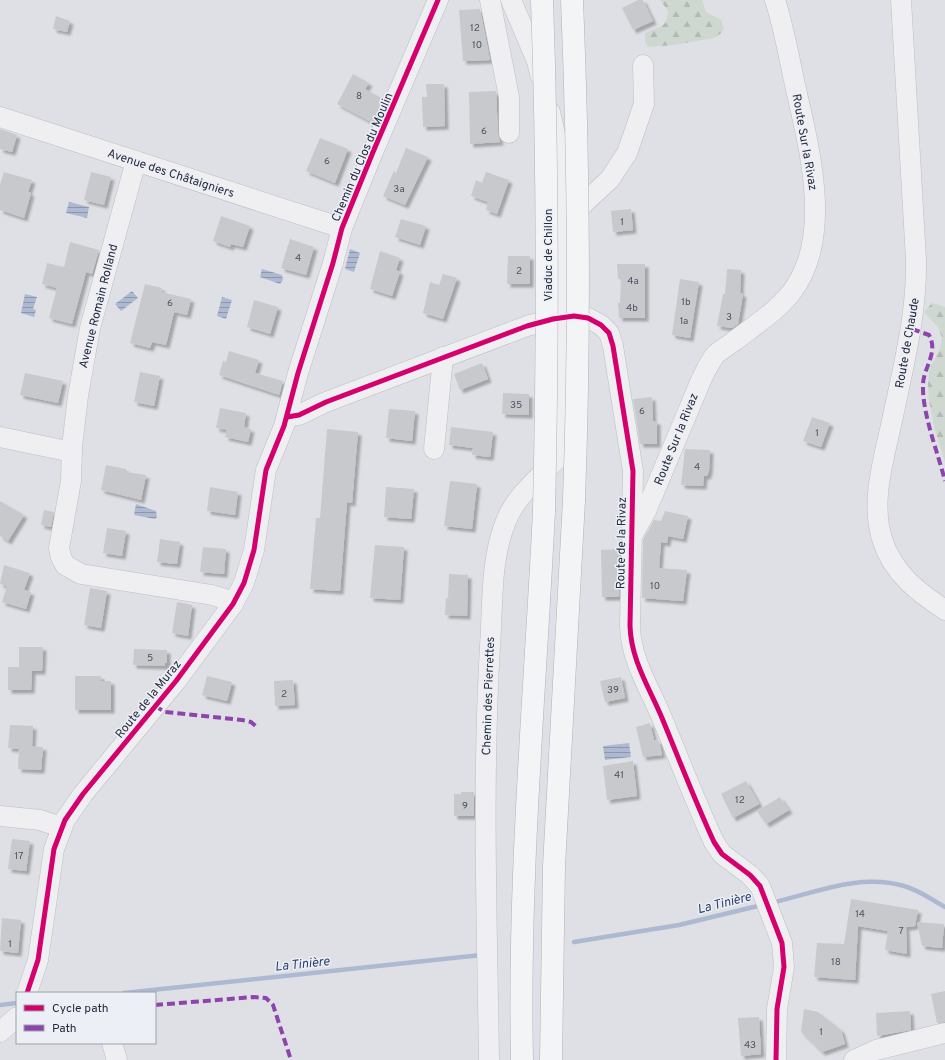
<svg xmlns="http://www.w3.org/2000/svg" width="945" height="1060" viewBox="0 0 945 1060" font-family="Overpass,sans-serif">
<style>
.forest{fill:url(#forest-firs)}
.water{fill:url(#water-rules)}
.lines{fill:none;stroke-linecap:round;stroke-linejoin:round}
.stream{stroke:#adb8d1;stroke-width:4.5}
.building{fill:#c7c9cd;filter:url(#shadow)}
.minor-casing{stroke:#bdbec3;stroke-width:21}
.highway-casing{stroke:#b1b3ba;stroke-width:23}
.minor{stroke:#efeff2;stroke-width:20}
.highway{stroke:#f3f4f6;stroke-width:22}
.highway-bridge-casing{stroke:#b1b3ba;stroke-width:23;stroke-linecap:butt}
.highway-bridge{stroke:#f3f4f6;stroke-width:22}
.quiet{stroke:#8e44ad;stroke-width:4;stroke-dasharray:8 4;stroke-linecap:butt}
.cycleway-casing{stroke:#eceff5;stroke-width:8}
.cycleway{stroke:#d6006c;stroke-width:5}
.labels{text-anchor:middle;stroke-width:3;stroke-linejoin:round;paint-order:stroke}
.number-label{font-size:10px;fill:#4f5362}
.street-label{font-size:12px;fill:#262b3e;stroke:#eceff5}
.water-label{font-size:13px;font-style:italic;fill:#304372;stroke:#eceff5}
</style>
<defs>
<pattern id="forest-firs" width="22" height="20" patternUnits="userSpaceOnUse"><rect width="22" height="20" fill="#ced8d0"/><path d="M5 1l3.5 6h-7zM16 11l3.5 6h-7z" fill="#b1bab4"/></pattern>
<pattern id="water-rules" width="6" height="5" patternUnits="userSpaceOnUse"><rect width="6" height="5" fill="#adb8d1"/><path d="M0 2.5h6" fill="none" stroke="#8d96ab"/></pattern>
<filter id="shadow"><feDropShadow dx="3.5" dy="3.5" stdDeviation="1" flood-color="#0004"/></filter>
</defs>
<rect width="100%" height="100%" fill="#dfe0e5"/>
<g class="forest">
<path d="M660 0H702L706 12 721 20 724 29 720 34 714 38 674 45 648 47 645 42V34C657 24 666 33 668 11Z"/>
<path d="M932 303 945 307V462L934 427 929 400 928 386 929 371 940 348 942 337 938 327 924 312Z"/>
</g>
<g class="water">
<path d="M69 202 89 207 87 218 66 213Z"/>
<path d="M350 249 360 253 354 272 345 269Z"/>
<path d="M262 269 282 275 283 280 280 284 260 277Z"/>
<path d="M132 291 138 298 121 311 115 304Z"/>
<path d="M25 294 37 297 33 309 36 310 34 317 21 313Z"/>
<path d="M222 297 232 300 226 319 217 316Z"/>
<path d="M136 504 156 511 157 517 155 519 134 515Z"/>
<path d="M629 743 631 757 605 760 603 746Z"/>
</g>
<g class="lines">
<g class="stream">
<path d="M771 903C815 893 858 873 904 886 919 890 932 900 945 907"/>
<path d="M574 942 679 925 762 905"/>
<path d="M124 993 481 955"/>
<path d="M0 1005 17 1003"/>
</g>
</g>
<g class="building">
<path d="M638 0H643L653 21 633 30 622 8Z"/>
<path d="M480 9 490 60 463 61 459 10Z"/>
<path d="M56 16 70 21 67 32 53 29Z"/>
<path d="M353 74 369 83 365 89 383 99 373 123 337 104Z"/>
<path d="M426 84H444L445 126 423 127 422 97H427Z"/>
<path d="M496 91 498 133 500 142 470 144 469 92Z"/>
<path d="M0 129 17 135 12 152 0 149Z"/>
<path d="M320 138 348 149 335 183 306 171Z"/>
<path d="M406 148 428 157 405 205 383 196 394 171 396 173Z"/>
<path d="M4 172 32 180 28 192 31 193 24 218 0 210V185Z"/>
<path d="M91 172 111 177 104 205 84 200Z"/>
<path d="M486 172 509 180 497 214 486 210 488 202 471 196 476 180 482 183Z"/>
<path d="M631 209 633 230 613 232 611 211Z"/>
<path d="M221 216 250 226 243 247 231 244 230 247 213 241Z"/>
<path d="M401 219 426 226 420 245 395 237Z"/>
<path d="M290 239 314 247 306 275 281 268Z"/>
<path d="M70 242 99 250 92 274 86 272 72 324 49 318 57 288 42 284 47 263 64 267Z"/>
<path d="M380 251 400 258 396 270 400 272 392 296 370 289Z"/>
<path d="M508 256H530V284H507Z"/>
<path d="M617 264H645V318H619L618 303H620L621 279H618Z"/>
<path d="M727 269 741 270 740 293 743 294 738 324 732 328 717 326 723 294H725Z"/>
<path d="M443 274 457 278 443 319 423 313 430 282 439 285Z"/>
<path d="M680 279 699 282 690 338 672 335Z"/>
<path d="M145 284 162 288 161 292 191 299 187 315 174 312 166 345 152 342 150 348 130 343Z"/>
<path d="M254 300 278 307 270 334 247 327Z"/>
<path d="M229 351 259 360 255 373 283 381 279 395 219 375 223 361 226 362Z"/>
<path d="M482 363 488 379 460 390 454 374Z"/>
<path d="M140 372 160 376 154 406 134 402Z"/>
<path d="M25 373 63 381 58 403 20 395Z"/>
<path d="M503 393 529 394V415L502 414Z"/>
<path d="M652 397 653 421H657V444H640L633 399Z"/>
<path d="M220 408 246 413 244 427 251 429 248 442 225 437 227 430 216 428Z"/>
<path d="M389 409 415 411 412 441 386 438Z"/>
<path d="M812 417 830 423 821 447 803 441Z"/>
<path d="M451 427 493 432 490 457 472 455 473 448 449 445Z"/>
<path d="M327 429 358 432 352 503 347 502 340 591 310 589 316 518H320Z"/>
<path d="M685 449 710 450 709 471 707 476H704L703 486 681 485Z"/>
<path d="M106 465 126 469V472L146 475 141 500 101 490Z"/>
<path d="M450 481 477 484 472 529 444 526Z"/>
<path d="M210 487 238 492 235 515 207 511Z"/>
<path d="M386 487 414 489 411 519 384 517Z"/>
<path d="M0 501 24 515 8 541 0 536Z"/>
<path d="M44 510 54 512 51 527 41 525Z"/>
<path d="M665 511 688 516 683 539 668 536 667 543 661 542 659 568 687 570 683 601 642 598 643 540 654 520 661 521Z"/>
<path d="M107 528 126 531 122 556 103 553Z"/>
<path d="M160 539 180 542 177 564 157 562Z"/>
<path d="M375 545 404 547 400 600 370 598Z"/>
<path d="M203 547 226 549 224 574 200 572Z"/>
<path d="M620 549 619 597H602L601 550Z"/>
<path d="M4 565 30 573 24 590 31 592 26 609 2 602 7 586 0 584Z"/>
<path d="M449 574 468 575 467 616 445 615 446 598H448Z"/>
<path d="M90 588 107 591 101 628 84 625Z"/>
<path d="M177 602 192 605 188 636 172 633Z"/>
<path d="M19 647H43L42 671H32L31 690H8V667H19Z"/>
<path d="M134 649 167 650V663H165V666L133 665Z"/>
<path d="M75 676H101V681H111V710H75Z"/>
<path d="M207 676 232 682 227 701 202 695Z"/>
<path d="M621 677 625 698 605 702 600 681Z"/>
<path d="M293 680 295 705 275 706 274 681Z"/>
<path d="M650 723 654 740 659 741 662 755 643 757 636 727Z"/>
<path d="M10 725 33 726 32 746 43 747 41 770 18 769 19 749 8 748Z"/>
<path d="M633 761 637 796 607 800 603 766Z"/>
<path d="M746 781 759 804 733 818 721 794Z"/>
<path d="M461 792H474V816H454V794H461Z"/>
<path d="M780 797 789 810 766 824 757 811Z"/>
<path d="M12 839 30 841 26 871 8 869Z"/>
<path d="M851 899 918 910 915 926 906 927 907 954 885 950 888 931 858 926 855 980 814 977 817 943 844 944Z"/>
<path d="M2 918 21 920 18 953 0 951Z"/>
<path d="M917 922 944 924 942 948 922 946Z"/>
<path d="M945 991V1022L937 1023 931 994Z"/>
<path d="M804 1009 818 1012 841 1030 845 1044 822 1052 801 1032Z"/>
<path d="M910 1011 911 1030 877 1036 876 1013Z"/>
<path d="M759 1017 761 1054 741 1056 738 1018Z"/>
</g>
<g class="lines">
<g class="minor-casing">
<g id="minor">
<path d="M490 0 509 97V133"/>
<path d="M511 0 537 61 541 77"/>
<path d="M901 0 916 260C917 313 904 364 893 416 885 456 869 501 883 542 894 574 918 592 945 610"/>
<path d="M0 117 342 228"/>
<path d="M136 161 90 328 78 396 72 447 71 481 59 548 61 557 65 565 81 574 212 595 225 599 233 604"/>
<path d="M568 218 610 179 627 153 644 104 643 65"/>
<path d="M287 417 299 415 326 402 527 326 553 319 574 316 588 318 601 325 609 333 613 346 633 471 630 626C631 660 649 687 662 718 679 759 695 801 714 842L722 854 750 875 760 886 782 943 784 967 777 1009 776 1060"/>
<path d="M0 437 72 452"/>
<path d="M434 449 443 357"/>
<path d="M632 536 646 511 702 378C706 370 710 361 716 354 721 350 727 346 733 342 752 327 775 313 791 293 834 238 809 147 795 85 789 57 784 28 775 0"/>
<path d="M0 816 40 820 61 827"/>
<path d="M27 993 38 960 54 849 65 820 83 794 176 681 233 604 244 583 254 550 266 470 284 426 298 373 333 263 342 228 373 152 438 0"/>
<path d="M0 1032 17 1017"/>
<path d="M112 1043 117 1060"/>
<path d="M489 1060C487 922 482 784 490 646 493 605 490 560 506 521 516 495 543 474 562 454L560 156 550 112"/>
<path d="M854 1060 876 1050 945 1033"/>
</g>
</g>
<g class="highway-casing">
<g id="highway">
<path d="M522 1060C518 877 535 694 544 511"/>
<path d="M551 1060 554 866 574 500"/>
</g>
</g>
<use href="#minor" class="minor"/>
<use href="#highway" class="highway"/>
<g class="highway-bridge-casing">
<g id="highway-bridge">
<path d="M542 0C548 170 548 340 544 511"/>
<path d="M572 0C579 167 580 333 574 500"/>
</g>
</g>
<use href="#highway-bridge" class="highway-bridge"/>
<g class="quiet">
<path d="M912 329 929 335C939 353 923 368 923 385 922 413 938 453 945 481"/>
<path d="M155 706 165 712 242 720 251 722 258 728"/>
<path d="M155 1005 254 997 266 998 273 1005 291 1060"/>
</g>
<g class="cycleway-casing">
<g id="cycleway">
<path d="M287 417 299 415 326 402 527 326 553 319 574 316 588 318 601 325 609 333 613 346 633 471 630 626C631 660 649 687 662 718 679 759 695 801 714 842L722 854 750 875 760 886 782 943 784 967 777 1009 776 1060"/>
<path d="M27 993 38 960 54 849 65 820 83 794 176 681 233 604 244 583 254 550 266 470 284 426 298 373 333 263 342 228 373 152 438 0"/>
</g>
</g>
<use href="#cycleway" class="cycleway"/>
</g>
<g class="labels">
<g class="number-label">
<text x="475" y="31">12</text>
<text x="477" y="48">10</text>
<text x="359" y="99">8</text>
<text x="484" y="134">6</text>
<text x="327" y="164">6</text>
<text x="399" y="192">3a</text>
<text x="622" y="225">1</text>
<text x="298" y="261">4</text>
<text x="519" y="274">2</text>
<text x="633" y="284">4a</text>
<text x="686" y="305">1b</text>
<text x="170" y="306">6</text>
<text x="632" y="311">4b</text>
<text x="729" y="320">3</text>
<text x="684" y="324">1a</text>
<text x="516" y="408">35</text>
<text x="642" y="414">6</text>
<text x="817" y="436">1</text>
<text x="697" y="470">4</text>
<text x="655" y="589">10</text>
<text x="150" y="661">5</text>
<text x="613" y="693">39</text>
<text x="284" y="697">2</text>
<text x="619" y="778">41</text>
<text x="740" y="803">12</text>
<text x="465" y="809">9</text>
<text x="19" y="859">17</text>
<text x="860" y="917">14</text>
<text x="901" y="934">7</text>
<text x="10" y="947">1</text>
<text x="836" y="965">18</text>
<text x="821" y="1035">1</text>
<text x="750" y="1048">43</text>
</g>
<g class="street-label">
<text transform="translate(805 142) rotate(80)" y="4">Route Sur la Rivaz</text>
<text transform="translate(362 157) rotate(-67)" y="4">Chemin du Clos du Moulin</text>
<text transform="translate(171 173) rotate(18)" y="4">Avenue des Châtaigniers</text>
<text transform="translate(548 255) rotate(-90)" y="4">Viaduc de Chillon</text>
<text transform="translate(98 306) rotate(-76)" y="4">Avenue Romain Rolland</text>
<text transform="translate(907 343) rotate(-80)" y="4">Route de Chaude</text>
<text transform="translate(676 439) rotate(-68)" y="4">Route Sur la Rivaz</text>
<text transform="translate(621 543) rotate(-89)" y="4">Route de la Rivaz</text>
<text transform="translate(488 696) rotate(-88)" y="4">Chemin des Pierrettes</text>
<text transform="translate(148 699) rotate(-51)" y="4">Route de la Muraz</text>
</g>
<g class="water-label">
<text transform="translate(724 902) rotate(-14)" y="5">La Tinière</text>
<text transform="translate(302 963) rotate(-6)" y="5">La Tinière</text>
</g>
</g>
<rect x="16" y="992" width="140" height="52" fill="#eceff5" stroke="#9da1ac"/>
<rect x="24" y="1005" width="20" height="6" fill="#d6006c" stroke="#9da1ac"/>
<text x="52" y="1012" font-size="12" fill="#262b3e">Cycle path</text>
<rect x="24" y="1025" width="20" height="6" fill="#8e44ad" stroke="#9da1ac"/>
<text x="52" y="1032" font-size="12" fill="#262b3e">Path</text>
</svg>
